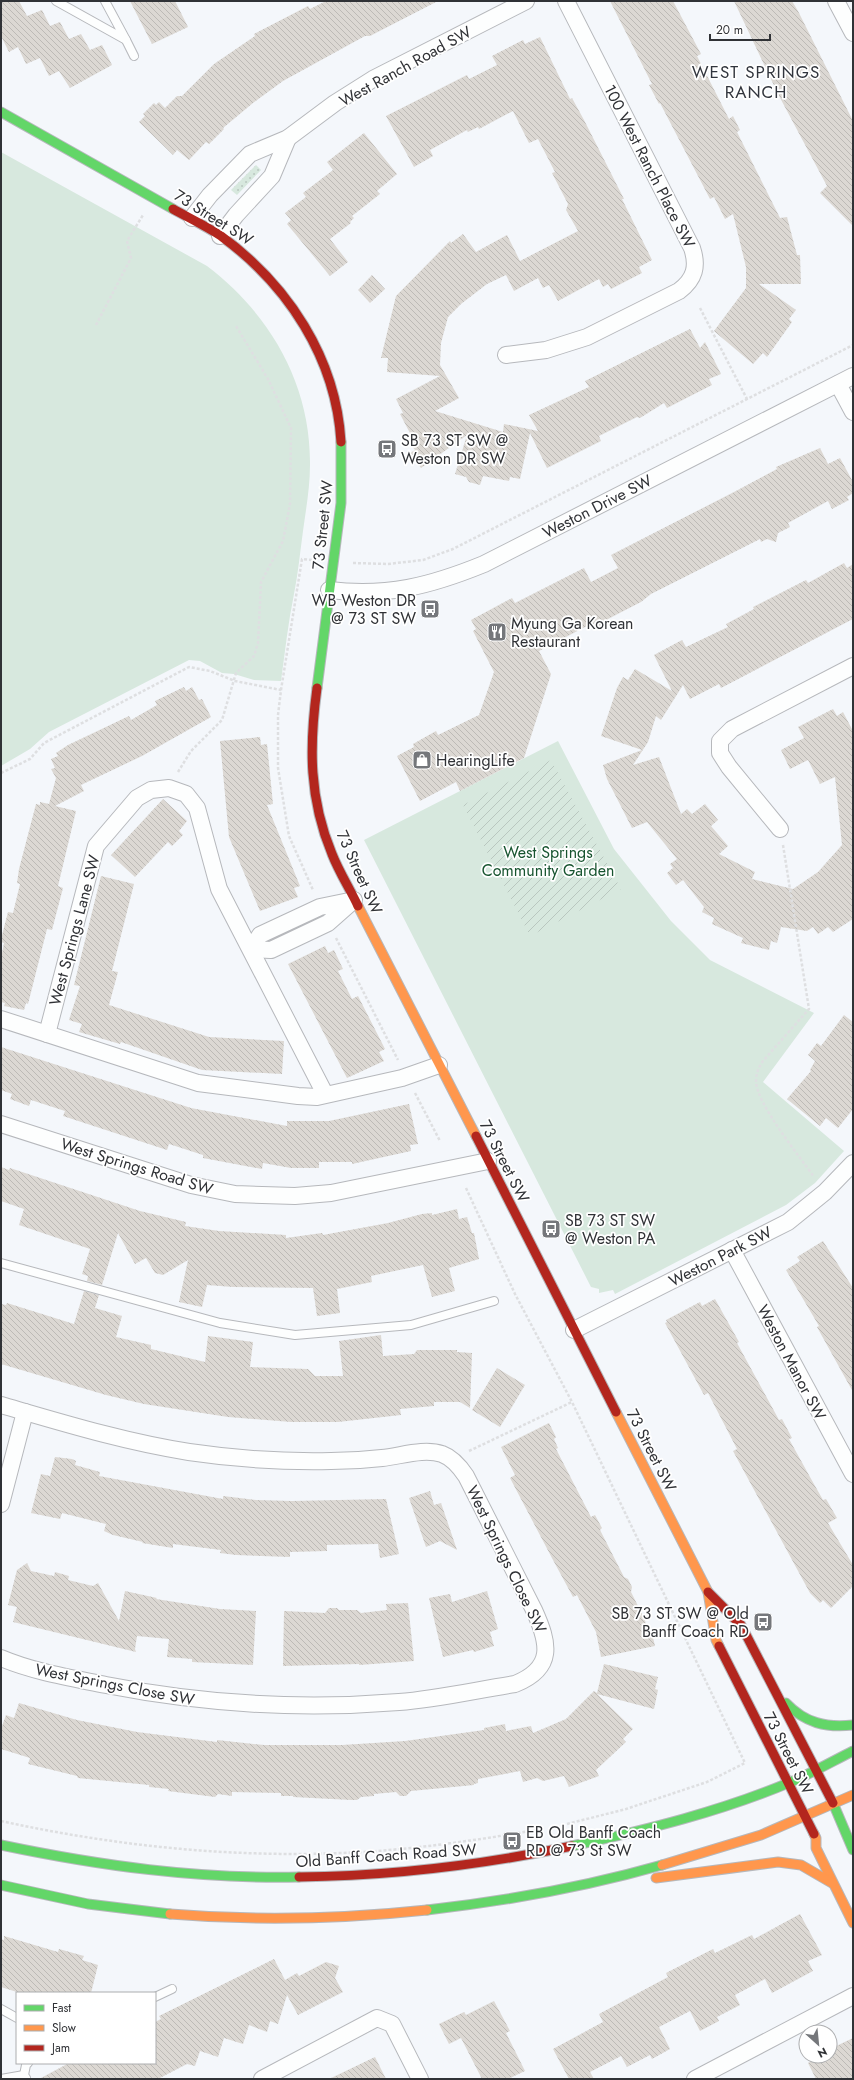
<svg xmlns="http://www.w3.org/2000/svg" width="854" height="2080" viewBox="0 0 854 2080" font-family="Jost,sans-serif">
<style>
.grass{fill:url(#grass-dots)}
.park{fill:#d7e8de}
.garden{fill:url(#garden-furrows)}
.building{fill:url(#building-back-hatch)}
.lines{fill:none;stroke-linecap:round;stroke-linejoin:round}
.lane-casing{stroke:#b6b8bc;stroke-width:10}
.street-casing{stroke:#b6b8bc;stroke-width:18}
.fast-casing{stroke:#b6b8bc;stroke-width:11}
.slow-casing{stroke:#b6b8bc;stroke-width:11}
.jam-casing{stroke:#b6b8bc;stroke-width:11}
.path{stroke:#dedfe1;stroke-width:2.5;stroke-dasharray:3 2;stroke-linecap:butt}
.lane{stroke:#fdfefe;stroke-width:8}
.street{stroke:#fdfefe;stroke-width:16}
.fast{stroke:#63d668;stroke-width:9}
.slow{stroke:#ff974d;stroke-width:9}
.jam{stroke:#b3261e;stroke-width:9}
.labels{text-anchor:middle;stroke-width:3.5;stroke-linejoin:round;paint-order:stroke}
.street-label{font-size:16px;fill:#303236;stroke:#fff}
.poi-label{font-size:16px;fill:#303236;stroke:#fff;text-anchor:start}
.park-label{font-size:16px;fill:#17542f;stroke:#fff}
.neighbourhood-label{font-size:17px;letter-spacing:1px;fill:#31353d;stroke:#fff}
</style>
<defs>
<pattern id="grass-dots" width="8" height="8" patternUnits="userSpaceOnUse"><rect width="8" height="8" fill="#d7e8de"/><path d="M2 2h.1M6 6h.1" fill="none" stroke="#b9c7bf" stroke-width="1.8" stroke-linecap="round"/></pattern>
<pattern id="garden-furrows" width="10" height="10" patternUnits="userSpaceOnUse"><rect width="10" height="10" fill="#d7e8de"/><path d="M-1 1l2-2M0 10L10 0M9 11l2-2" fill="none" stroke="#b9c7bf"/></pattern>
<pattern id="building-back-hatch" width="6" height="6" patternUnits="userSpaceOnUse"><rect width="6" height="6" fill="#dcd8d3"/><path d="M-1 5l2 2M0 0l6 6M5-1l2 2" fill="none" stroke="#bdbab6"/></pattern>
</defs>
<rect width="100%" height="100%" fill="#f4f7fb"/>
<path class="grass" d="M256 165 261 170 237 195 231 190Z"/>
<g class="park">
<path d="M1 152 207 266C270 314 311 384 310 465 310 487 306 509 303 531 300 553 298 574 294 594 288 623 285 652 281 681L254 680 234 674 222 673 200 661 189 660 49 732 30 749 1 766Z"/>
<path d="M558 741 614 849 671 921 710 960 814 1013 763 1082 844 1151 815 1183 786 1205 615 1294 613 1290 599 1293V1289L591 1287 364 840Z"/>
</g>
<path class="garden" d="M551 760 621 889 530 936 463 805Z"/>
<g class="building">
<path d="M1 1H19L27 16 42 10 50 26 60 22 69 39 81 34 90 50 102 45 112 65 70 88 59 71 49 76 40 58 26 64 18 47 9 52 1 36Z"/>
<path d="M130 1H175L188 27 152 44Z"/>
<path d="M326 1H438L370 36H365L283 81 253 103 223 128 224 129 209 144 206 142 189 160 177 150 173 155 139 122 145 116 143 114 154 103 156 105 159 102 165 108 177 96H182L214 64 255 36 254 34 308 6 310 9Z"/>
<path d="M610 1H673L701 54 697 56 729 119 733 116 740 130 737 132 780 218 787 217 797 255H800L801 284H759L796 310 789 319 792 322 767 357 763 353 753 364 714 331 746 288V267L733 214 725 219 714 197 710 199 660 103 659 104 649 85 652 84Z"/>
<path d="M734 1H792L798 11 853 121V226L820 193 827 186 778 94Z"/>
<path d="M540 37 570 99 572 98 584 120 624 199H622L652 260 639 267 642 273 611 289 608 284 603 287 599 279 558 301 549 285 543 288 538 278 514 291 506 275 487 284 461 304 448 317 441 343 440 365 459 398 435 411 503 432 504 424 538 431 529 415 589 387 585 381 690 329 700 348 705 342 721 374 709 379 712 385 667 408 664 403 640 418 637 417 599 436 601 441 547 468 530 433 520 479 510 477 509 481 483 476 480 485 469 482 466 477 455 474 467 435 421 468 410 453 415 450 407 440 412 437 400 414 403 413 396 399 440 376 387 372 388 358H381L396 296 450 241 451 243 463 234 476 252 507 235 520 261 578 231 566 210 568 204 552 173 555 172 538 139 529 143 513 111 479 129 478 127 468 132 467 130 430 150 433 156 414 167 386 116 467 75 469 79 497 65 492 56 523 40 525 44Z"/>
<path d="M364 133 397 174 377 191 380 194 352 216 354 218 350 222 351 223 330 239 348 262 330 276 287 224 291 220 285 213 306 197 303 193 333 170 327 162Z"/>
<path d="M372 275 385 289 370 303 358 290Z"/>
<path d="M820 448 828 464 840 458 853 482V493L847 497 849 500 832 509 828 501 788 523 790 527 778 533 776 542 767 539 761 542 760 539 651 594 641 602 608 619 605 627 597 625 591 628 589 625 539 651 551 674 524 758 460 791 456 782 420 801 397 756 414 747 413 744 436 731 438 735 479 715 494 672 473 631 476 629 471 620 512 598 515 603 584 568 591 582 618 568 611 555 734 492 777 469 776 467Z"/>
<path d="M844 563 847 568 853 564V619L721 688 719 684 690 699 683 685 661 720 656 716 648 742 633 765 659 757 681 814 687 809 692 814 705 804 718 820 711 826 728 846 719 854 755 872 752 879 793 889 818 872 842 845 835 777 820 784 808 760 790 769 781 750 804 738 798 727 833 709 837 716 843 712 853 731V919L833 932 828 927 818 934 813 927 807 931 781 927 777 943 771 941 769 950 741 943 743 938 712 924 714 918 702 912 704 907 683 880 676 885 667 873 673 868 670 864 677 859 647 822 632 828 607 779 603 765 642 750 601 736 617 688 623 677 628 680 635 669 672 691 654 655 682 640 686 647 728 627 726 624 754 609 753 607 806 580 808 583Z"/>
<path d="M184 687 186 691 192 687 199 700 202 699 211 717 142 756 81 785 84 791 55 806 76 811 58 886 63 888 52 930 47 929 28 1004 26 1003 24 1010 4 1006 5 1003 1 1002V958L4 943 1 942V939L8 912 13 913 20 884 17 883 19 869 36 804 40 805V802L49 804 56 778 51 769 55 768 51 759 58 756 56 753 68 745 129 716 131 720 157 705 155 701Z"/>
<path d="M260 737 261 745 267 744 273 804 267 805 300 886 294 888 298 897 260 911 229 837 220 741Z"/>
<path d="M163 799 187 821 179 831 183 835 172 846 168 842 135 877 111 855Z"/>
<path d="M101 876 134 884 112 971 118 972 109 1005 209 1037 284 1041 282 1074 202 1070 121 1042 120 1044 79 1032 82 1024 69 1020 80 986 74 985Z"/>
<path d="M325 946 328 953 334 950 343 969 338 971 352 999 358 996 385 1049 379 1052 384 1061 347 1078 288 964Z"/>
<path d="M844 1015 853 1022V1109L838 1128 826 1118 820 1126 787 1099 811 1071 810 1070 815 1061 808 1055 817 1043 821 1046Z"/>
<path d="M1 1047 191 1108 287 1126V1121H329L409 1104 418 1144 410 1145 411 1151 352 1164V1162H319V1168H291L263 1163 262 1169 203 1158V1155L169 1144 167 1150 63 1116 65 1111 31 1100 29 1106 10 1099 12 1094 1 1090Z"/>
<path d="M1 1167 9 1170 10 1168 140 1211 186 1222 185 1226 219 1231 286 1235V1238L322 1233 323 1235 388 1223 422 1214 432 1213V1215L457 1209 459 1219 467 1217 472 1233H474L479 1259 449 1268 455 1291 432 1297 423 1265 371 1276 372 1282 337 1289 340 1313 317 1316 313 1288 233 1287 207 1285 202 1307 179 1302 188 1260 163 1275 155 1273 146 1258 135 1264 118 1233 102 1285 87 1281 88 1276 82 1274 90 1249 19 1225 24 1209 1 1201Z"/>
<path d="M823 1241 853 1288V1392L817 1327 819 1326 786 1270 800 1261 797 1257Z"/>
<path d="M84 1291 99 1295 95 1308 122 1316 116 1337 151 1345V1349L205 1362 208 1336 253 1342 250 1367 308 1369 315 1376H343L339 1341 381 1335 383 1356 414 1354 417 1350H457V1352L472 1353 470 1408 460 1402H434V1406L400 1409 401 1415 338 1422H291L228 1417 144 1404 106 1395 1 1364V1304L6 1305 7 1303 74 1324Z"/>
<path d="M715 1299 739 1342 737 1343 779 1420 782 1419 792 1438 789 1439 810 1477 823 1500 826 1499 837 1518 828 1523 853 1565V1586L831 1608 823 1600 820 1603 810 1593 733 1451 737 1449 708 1393 704 1395 665 1323 667 1322 666 1320 700 1302 702 1306Z"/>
<path d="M497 1368 525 1385 500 1427 472 1410Z"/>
<path d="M549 1423 556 1437 554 1439 558 1448 556 1449 591 1517 595 1515 602 1528 600 1530 624 1577 628 1579 632 1587 631 1592 645 1620 647 1630 651 1629 655 1646 601 1657 596 1632 577 1595 573 1597 553 1560 510 1478 515 1475 501 1447Z"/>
<path d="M55 1457 72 1459 76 1461 75 1465 100 1472 99 1476 223 1499V1496L256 1500 292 1501 386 1499 399 1554 380 1558 378 1544 327 1545V1551L290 1552V1557L236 1555 220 1553 221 1550 173 1544V1548L142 1543 143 1542 113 1535 104 1531 106 1524 62 1513 60 1519 31 1513 41 1474 50 1476Z"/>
<path d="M430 1491 434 1505 441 1503 457 1550 440 1541 426 1547 409 1498Z"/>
<path d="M27 1563 31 1571 54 1576 55 1572 69 1576 68 1580 93 1586 98 1583 119 1621 125 1591 157 1598 156 1599 220 1609 256 1611 253 1665 192 1662V1659L167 1657 169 1639 137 1636 135 1649 136 1652 13 1622 17 1607 8 1605 17 1570Z"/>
<path d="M487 1591 498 1629 490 1632 494 1646 474 1652 473 1650 443 1657 429 1598 450 1594 452 1602Z"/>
<path d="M408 1603 414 1661 359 1665V1664L283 1666 284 1611 325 1613 329 1608H337L339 1610H357L361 1613 387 1610 386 1604Z"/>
<path d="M604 1664 658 1677 655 1689 658 1690 654 1709 597 1694 633 1729 623 1739 626 1742 596 1770 599 1776 569 1787 564 1776 543 1781 537 1778 523 1782 520 1771 478 1779V1783L474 1784V1785L411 1791 406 1796H400L396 1792 374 1794V1796L361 1797 357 1800H351L293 1797V1796H281V1793L232 1792V1796L218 1794 215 1797 168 1791 169 1789 149 1787V1785L78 1778 77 1776 28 1764 30 1758 1 1749V1729L6 1715 14 1718 19 1703 77 1720 137 1732 217 1742V1740L264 1745H342L405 1741 484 1730V1728L505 1724 506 1731 531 1726 533 1733 566 1719 594 1691 597 1693Z"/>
<path d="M800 1914 822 1955 808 1961 813 1971 772 1993 765 1979 735 1995 740 2005 717 2017 719 2021 700 2031 690 2011 659 2027 670 2049 652 2059 650 2055 627 2067 621 2056 590 2072 594 2079H569L553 2049 603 2022 599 2014 668 1977 666 1973 713 1949 715 1953 752 1935 754 1939Z"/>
<path d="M4 1936 58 1952 59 1949 84 1956 82 1960 98 1965 91 1993H20L1 1987V1939L4 1940Z"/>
<path d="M274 1959 285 1980 297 1973 299 1976 326 1962 339 1966 335 1978 343 1992 298 2015 287 1995 278 2024 270 2021 267 2032 249 2025 243 2044 224 2038 218 2057 200 2051 195 2066 187 2064 158 2079H39L69 2063H155V2022L161 2019 159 2016Z"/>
<path d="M494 2001 510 2031 506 2033 525 2071 508 2079H482L461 2038 449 2044 439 2024 464 2012 466 2015Z"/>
<path d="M853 2038V2079H816L808 2063 820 2056H830V2049Z"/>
<path d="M375 2057 386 2079H329Z"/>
</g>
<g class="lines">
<g class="lane-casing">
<g id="lane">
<path d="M56 1 126 40 105 1"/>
<path d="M126 40 134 56"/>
<path d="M1 1263 220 1323 295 1335 411 1325 494 1301"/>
<path d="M155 1997 172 1989"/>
<path d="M1 2009 17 2018"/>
<path d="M26 2078 24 2075 26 2065 28 2063"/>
<path d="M1 2079 24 2075"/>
</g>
</g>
<g class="street-casing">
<g id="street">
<path d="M836 1 853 33"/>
<path d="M192 218 210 195 250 154 288 138 335 103 373 79 526 1"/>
<path d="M220 236 236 215 272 176 288 138"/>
<path d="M506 355 546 350 587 337 679 291C695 279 698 266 692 248L566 1"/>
<path d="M838 384 853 412"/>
<path d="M329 590C387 597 430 586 484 564L853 376"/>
<path d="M780 829 729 767 720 753V741L732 729 853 666"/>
<path d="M354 900 328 923 271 950 251 949 260 935 320 907Z"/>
<path d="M1 1019 198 1083 298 1096 317 1097 402 1078 439 1065"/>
<path d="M47 1034 96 846 137 798 151 790 169 788 186 794 197 808 219 889 325 1094"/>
<path d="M1 1124 191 1185 235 1194 295 1196 331 1193 488 1161"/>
<path d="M732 1250 853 1474"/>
<path d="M574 1330 788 1222 825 1192 853 1163"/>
<path d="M1 1405C63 1423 125 1442 189 1452 236 1459 283 1462 331 1461 348 1461 365 1460 382 1458 401 1456 424 1448 442 1454 453 1458 460 1467 466 1476L534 1610C549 1643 555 1668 515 1684 476 1690 438 1699 399 1702 301 1710 203 1704 106 1685 72 1678 34 1672 1 1658"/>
<path d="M1 1504 25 1412"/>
<path d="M262 2079 377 2018 392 2024 420 2079"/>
<path d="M695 2079 853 1996"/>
</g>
</g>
<g class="fast-casing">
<g id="fast">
<path d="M1 112 173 209"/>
<path d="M317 688 341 503V442"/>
<path d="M786 1703C805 1723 826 1728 853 1725"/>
<path d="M833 1803 853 1850"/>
<path d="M1 1845C101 1866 197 1879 299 1877"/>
<path d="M572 1846C646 1830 723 1811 793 1781 814 1772 833 1761 853 1751"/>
<path d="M1 1885 88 1904 170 1914"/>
<path d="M427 1910C506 1901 585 1887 662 1865"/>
</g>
</g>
<g class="slow-casing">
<g id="slow">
<path d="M358 906 476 1136"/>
<path d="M616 1412 708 1592 716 1640 719 1646"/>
<path d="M814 1834 816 1838V1848L853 1923"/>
<path d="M662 1865 761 1835 853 1795"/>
<path d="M656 1878 778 1862 801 1865 832 1883"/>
<path d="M170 1914C255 1921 342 1919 427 1910"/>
</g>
</g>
<g class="jam-casing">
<g id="jam">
<path d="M173 209C189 218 206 226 221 236 288 285 336 358 341 442"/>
<path d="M317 688C309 747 309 799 332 854 339 872 350 889 358 906"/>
<path d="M476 1136 616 1412"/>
<path d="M708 1592 741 1625 833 1803"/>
<path d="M719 1646 814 1834"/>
<path d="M299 1877C391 1876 482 1865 572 1846"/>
</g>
</g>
<g class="path">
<path d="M700 308 747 399"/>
<path d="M96 325 131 258 127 241 143 215"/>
<path d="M312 560 302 559 281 690 278 715V768L289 836 313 890"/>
<path d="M353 563 388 564 423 560 453 549 853 345"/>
<path d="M178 772 191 751 222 720 236 673 254 656 258 643 261 582 283 541 290 504 291 428 268 379 236 326"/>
<path d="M1 773 30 759 44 743 189 667 210 671 235 681 281 690"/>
<path d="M783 845 809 1009 763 1061C759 1067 756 1073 756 1081 756 1103 800 1157 814 1177"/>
<path d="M336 938 398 1060"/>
<path d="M415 1093 440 1141"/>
<path d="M466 1188 515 1294 572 1402 745 1763 707 1782 626 1809 567 1824"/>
<path d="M469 1451 572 1402"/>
<path d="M1 1821C124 1848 251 1860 377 1851 430 1847 484 1839 536 1830"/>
</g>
<use href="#lane" class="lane"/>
<use href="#street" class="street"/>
<use href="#fast" class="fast"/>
<use href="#slow" class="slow"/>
<use href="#jam" class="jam"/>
</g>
<defs>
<g id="bus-square" transform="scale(1)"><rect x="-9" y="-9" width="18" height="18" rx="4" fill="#75777b" stroke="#fff"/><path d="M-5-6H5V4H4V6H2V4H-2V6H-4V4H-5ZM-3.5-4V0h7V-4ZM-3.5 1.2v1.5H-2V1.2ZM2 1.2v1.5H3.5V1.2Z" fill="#fff"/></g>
<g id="restaurant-square" transform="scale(1)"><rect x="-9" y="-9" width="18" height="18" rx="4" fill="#75777b" stroke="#fff"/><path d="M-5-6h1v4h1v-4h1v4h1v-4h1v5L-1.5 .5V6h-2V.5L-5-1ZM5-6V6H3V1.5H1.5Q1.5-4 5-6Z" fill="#fff"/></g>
<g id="shop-square" transform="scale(1)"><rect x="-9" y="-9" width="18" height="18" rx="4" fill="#75777b" stroke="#fff"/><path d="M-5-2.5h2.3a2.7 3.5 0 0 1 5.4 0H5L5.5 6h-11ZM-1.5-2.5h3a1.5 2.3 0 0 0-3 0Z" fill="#fff"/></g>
</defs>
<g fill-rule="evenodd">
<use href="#bus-square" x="387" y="449"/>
<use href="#bus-square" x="430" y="609"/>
<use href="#restaurant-square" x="497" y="632"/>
<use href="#shop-square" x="422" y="760"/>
<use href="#bus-square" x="551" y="1229"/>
<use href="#bus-square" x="763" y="1622"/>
<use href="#bus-square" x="512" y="1841"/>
</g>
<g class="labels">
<g class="street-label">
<text transform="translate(405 66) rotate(-29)" y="6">West Ranch Road SW</text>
<text transform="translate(650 166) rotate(63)" y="6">100 West Ranch Place SW</text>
<text transform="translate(214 217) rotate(32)" y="6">73 Street SW</text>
<text transform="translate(597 506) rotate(-27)" y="6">Weston Drive SW</text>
<text transform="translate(322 525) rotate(-84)" y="6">73 Street SW</text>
<text transform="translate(360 872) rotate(66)" y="6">73 Street SW</text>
<text transform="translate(74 930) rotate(-75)" y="6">West Springs Lane SW</text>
<text transform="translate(505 1161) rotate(63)" y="6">73 Street SW</text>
<text transform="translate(137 1166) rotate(17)" y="6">West Springs Road SW</text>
<text transform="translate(720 1256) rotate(-27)" y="6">Weston Park SW</text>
<text transform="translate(792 1362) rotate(62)" y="6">Weston Manor SW</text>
<text transform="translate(652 1450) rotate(63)" y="6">73 Street SW</text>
<text transform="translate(507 1559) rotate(64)" y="6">West Springs Close SW</text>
<text transform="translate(115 1684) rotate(11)" y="6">West Springs Close SW</text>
<text transform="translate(789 1753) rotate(63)" y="6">73 Street SW</text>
<text transform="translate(386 1855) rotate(-4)" y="6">Old Banff Coach Road SW</text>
</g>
<g class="poi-label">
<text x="401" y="446">SB 73 ST SW @<tspan x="401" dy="18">Weston DR SW</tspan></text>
<text x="416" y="606" text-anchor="end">WB Weston DR<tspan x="416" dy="18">@ 73 ST SW</tspan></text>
<text x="511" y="629">Myung Ga Korean<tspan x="511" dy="18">Restaurant</tspan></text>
<text x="436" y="766">HearingLife</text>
<text x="565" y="1226">SB 73 ST SW<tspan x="565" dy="18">@ Weston PA</tspan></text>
<text x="749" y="1619" text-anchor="end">SB 73 ST SW @ Old<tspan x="749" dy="18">Banff Coach RD</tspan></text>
<text x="526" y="1838">EB Old Banff Coach<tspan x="526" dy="18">RD @ 73 St SW</tspan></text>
</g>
<g class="park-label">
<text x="548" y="858">West Springs<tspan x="548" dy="18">Community Garden</tspan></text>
</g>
<g class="neighbourhood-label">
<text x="756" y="78">WEST SPRINGS<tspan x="756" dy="20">RANCH</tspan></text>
</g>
</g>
<rect width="854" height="2080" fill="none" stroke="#303236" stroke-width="4"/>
<rect x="16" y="1992" width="140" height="72" fill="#ffffff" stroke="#acadaf"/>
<rect x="24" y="2005" width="20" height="6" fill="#63d668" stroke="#acadaf"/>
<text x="52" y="2012" font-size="12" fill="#303236">Fast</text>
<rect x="24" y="2025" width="20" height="6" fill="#ff974d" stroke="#acadaf"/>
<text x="52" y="2032" font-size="12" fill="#303236">Slow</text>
<rect x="24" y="2045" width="20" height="6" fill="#b3261e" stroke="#acadaf"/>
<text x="52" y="2052" font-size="12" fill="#303236">Jam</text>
<g transform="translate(818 2044) rotate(153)"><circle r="19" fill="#ffffff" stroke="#acadaf"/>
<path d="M0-3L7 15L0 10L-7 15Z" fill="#75777b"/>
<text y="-6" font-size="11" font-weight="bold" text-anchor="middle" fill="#303236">N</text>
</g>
<path d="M710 34v6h60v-6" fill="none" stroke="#303236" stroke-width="2"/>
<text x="716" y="34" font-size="12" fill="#303236" stroke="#ffffff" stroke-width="3" paint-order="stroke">20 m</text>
</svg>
